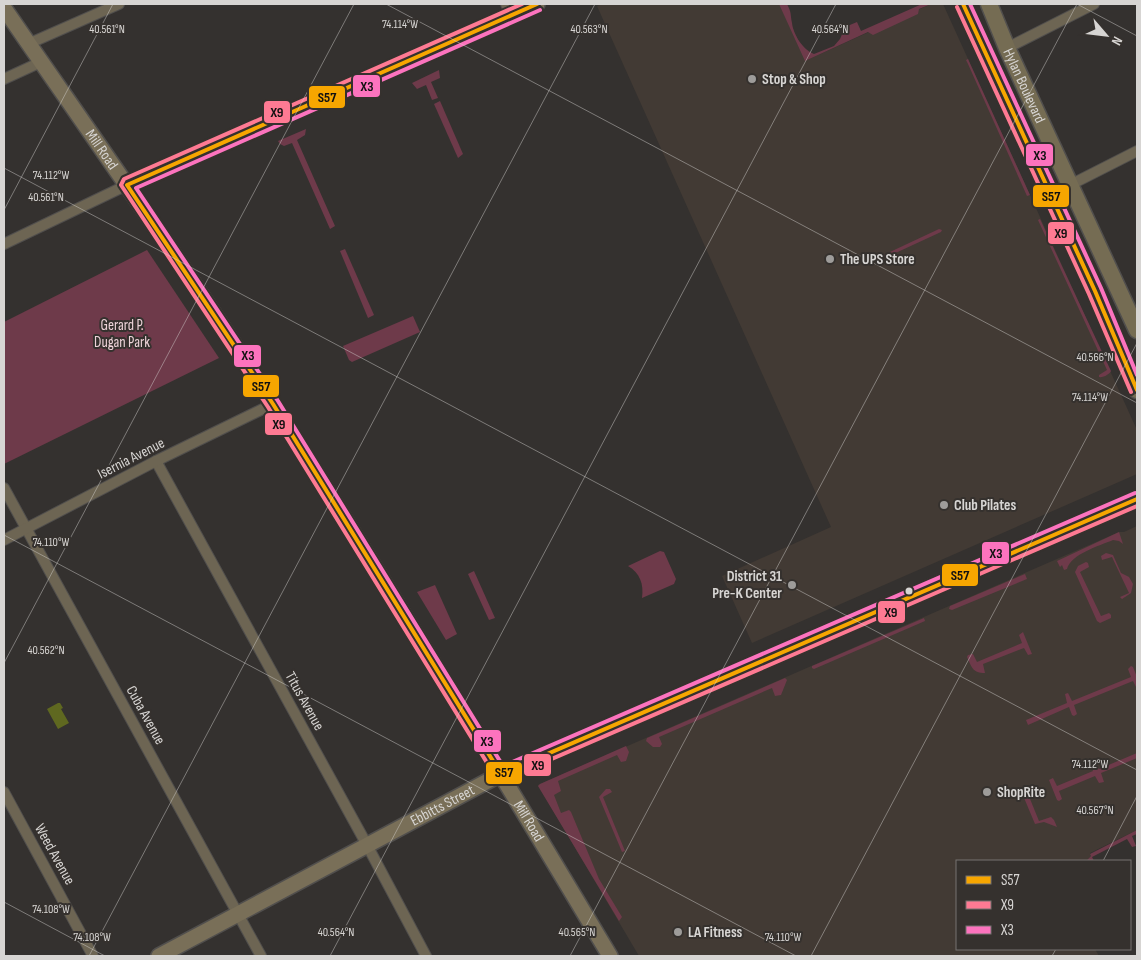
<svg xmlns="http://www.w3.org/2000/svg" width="1141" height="960" viewBox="0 0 1141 960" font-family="'Sofia Sans Condensed',sans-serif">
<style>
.built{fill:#423a34}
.green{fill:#6e3a4a}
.water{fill:#5f6820}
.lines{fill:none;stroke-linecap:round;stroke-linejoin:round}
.street-casing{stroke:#514f4d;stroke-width:12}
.secondary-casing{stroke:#514f4d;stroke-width:18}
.primary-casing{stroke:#514f4d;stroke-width:19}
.street{stroke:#6d6553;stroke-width:10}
.secondary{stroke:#796f58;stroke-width:15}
.primary{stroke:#756c53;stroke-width:16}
.bus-1-casing{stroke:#35312e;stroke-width:8}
.bus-2-casing{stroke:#35312e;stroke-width:8}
.bus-3-casing{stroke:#35312e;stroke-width:8}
.bus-1{stroke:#f7a600;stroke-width:4}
.bus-2{stroke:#fe7a93;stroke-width:4}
.bus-3{stroke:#fc73be;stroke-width:4}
.ticks{fill:none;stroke:#d7d5d3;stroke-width:1;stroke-opacity:0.45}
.poi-dot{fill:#9e9c9a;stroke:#35312e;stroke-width:2}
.bus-dot{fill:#d7d5d3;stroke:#35312e;stroke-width:2}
.labels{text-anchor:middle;stroke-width:4;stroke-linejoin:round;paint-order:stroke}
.poi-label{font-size:15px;font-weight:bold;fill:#d7d5d3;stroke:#35312e;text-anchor:start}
.street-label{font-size:15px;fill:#d7d5d3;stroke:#35312e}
.park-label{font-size:15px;fill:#eed3d9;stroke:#35312e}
.ticks-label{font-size:12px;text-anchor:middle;fill:#d7d5d3;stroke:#35312e;stroke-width:4;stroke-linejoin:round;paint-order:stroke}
.line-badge{stroke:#35312e;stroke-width:2}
.pale-badge-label{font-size:14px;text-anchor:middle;font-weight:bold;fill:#111}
</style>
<rect width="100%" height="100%" fill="#34312f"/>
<g class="built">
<path d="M603 4H782L807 60 931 4H943L1137 430V474L752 643 722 576 831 527 597 6Z"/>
<path d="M1137 526V830L1090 853 1091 856 1086 861H957V949H1095L1099 956H639L538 785 1119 532H1124Z"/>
</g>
<g class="green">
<path d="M779 4H787C792 14 790 13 792 23 793 34 803 50 814 54L834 46 840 39 845 27 857 22 861 31 922 4H931L919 9 918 14 873 35 868 32 805 61Z"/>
<path d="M968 59 1030 195 1027 196 968 64 966 60Z"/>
<path d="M439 70 440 78 431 82 438 98 432 100 426 85 417 89 412 83Z"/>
<path d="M440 101 463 154 458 158 434 104Z"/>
<path d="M306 129 305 135 297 140 335 226 330 229 292 143 284 146 280 144 278 141Z"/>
<path d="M1040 219 1111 371C1110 374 1103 378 1099 377V375L1107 370 1038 220Z"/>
<path d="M939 229 942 230 941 232 876 262 874 261 875 259Z"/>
<path d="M345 249 374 315 368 318 340 251Z"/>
<path d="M147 250 219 358 4 464V322Z"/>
<path d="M413 316 420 332 352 362 349 360 343 346Z"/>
<path d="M1119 532 1123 544 1119 541 1113 540C1099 546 1071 554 1067 569L1064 570 1062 565 1060 567 1057 561Z"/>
<path d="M660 551 664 552 676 579 674 584 642 598C644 584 640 573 628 566Z"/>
<path d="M1106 553 1113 555 1121 573 1129 577 1133 584 1131 593 1122 599 1120 597 1129 593 1112 557 1102 560 1101 556Z"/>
<path d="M1086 562 1088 563 1089 567 1080 572 1101 616 1109 613 1111 615V618L1100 623 1097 621 1075 572 1078 566Z"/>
<path d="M474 571 495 618 489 620 468 574Z"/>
<path d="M1025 574 1027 579 952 610 949 609 950 606Z"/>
<path d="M435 585 457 634 446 640 417 592Z"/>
<path d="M924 618 925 621 814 669 812 668V666Z"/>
<path d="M1023 632 1032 654 1028 655 1024 648 983 664 985 673C973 673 972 668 967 657L968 655 973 654 977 662 1022 643 1019 635Z"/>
<path d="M1131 666 1133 667 1137 677V689L1133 681 1074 705 1077 714 1074 716 1072 715 1069 707 1028 725 1026 720 1067 703 1065 694 1068 693 1072 701 1131 677 1128 669Z"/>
<path d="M785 678 787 680 781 695 775 696 772 688 659 737 662 744 660 747H653L646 741 647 738Z"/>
<path d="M626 746 629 752 626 761 621 762 617 755 558 781 561 791 554 795 561 813 569 810 571 812 599 879 622 917 619 921 538 786 540 784Z"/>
<path d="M1137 753V758L1101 773 1104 782 1099 783 1095 776 1059 791 1062 799 1059 801 1057 800 1049 780 1053 778 1057 786 1093 771 1090 763 1094 761 1099 769Z"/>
<path d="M1034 786 1036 790 1028 794 1039 821 1051 817 1054 820 1057 827 1044 822 1035 824 1022 793 1024 790Z"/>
<path d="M606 789H610L612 792 603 797 625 851 622 852 599 797Z"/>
<path d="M1137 830V834L1132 836 1136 846 1132 847 1127 839 1092 857 1094 861H1086L1091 856 1090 854Z"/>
</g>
<path class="water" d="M58 703H60L63 708 61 709 69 723 58 729 47 709Z"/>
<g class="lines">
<g class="street-casing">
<g id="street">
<path d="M506 4 511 15"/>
<path d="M28 44 119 4"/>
<path d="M1007 48 1094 4"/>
<path d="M4 79 41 62"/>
<path d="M1070 185 1137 151"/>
<path d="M4 244 127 185"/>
<path d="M156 461 367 845 426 956"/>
<path d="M4 488 261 956"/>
<path d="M4 540 156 461 273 404"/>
<path d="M4 792 93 956"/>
</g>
</g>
<g class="secondary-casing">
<g id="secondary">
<path id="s1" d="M4 8C95 140 188 271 274 406 389 588 500 772 610 956"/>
<path d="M127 185 537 4"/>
<path id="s2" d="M159 956 501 774 931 587 1137 499"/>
</g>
</g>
<g class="primary-casing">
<g id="primary">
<path d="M963 4 1095 291 1137 390"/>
<path id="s3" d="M989 4 1007 48 1137 330"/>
</g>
</g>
<use href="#street" class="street"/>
<use href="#secondary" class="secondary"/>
<use href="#primary" class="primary"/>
<g class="bus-1-casing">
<g id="bus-1">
<path d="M537 4 127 185 273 404 501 774 1137 499"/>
<path d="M963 4 1095 291 1137 390"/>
</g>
</g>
<g class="bus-2-casing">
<g id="bus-2">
<path d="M522 4 124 179 121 185 268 407 497 779 503 780 1137 506"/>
<path d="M957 7 1089 294 1131 392"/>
</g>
</g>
<g class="bus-3-casing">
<g id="bus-3">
<path d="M970 4 1101 288 1137 375"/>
<path d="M540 10 136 188 278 401 503 766 1135 493"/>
</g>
</g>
<use href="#bus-1" class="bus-1"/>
<use href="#bus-2" class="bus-2"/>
<use href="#bus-3" class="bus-3"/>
</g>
<path class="ticks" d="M386 4 1137 403M1077 4 1137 36M4 168 1137 770M4 210 113 4M4 535 796 956M4 663 354 4M1103 861 1137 796M4 902 105 956M89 956 595 4M330 956 836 4M570 956 1077 4M811 956 1137 343M1052 956 1056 949"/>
<g class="poi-dot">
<circle cx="752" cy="79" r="5"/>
<circle cx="830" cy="259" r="5"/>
<circle cx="944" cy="505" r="5"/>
<circle cx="792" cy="585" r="5"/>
<circle cx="987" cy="792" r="5"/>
<circle cx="678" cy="932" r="5"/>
</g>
<circle class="bus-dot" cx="909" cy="591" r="4.5"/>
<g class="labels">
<g class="poi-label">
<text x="762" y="84">Stop &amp; Shop</text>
<text x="840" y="264">The UPS Store</text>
<text x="954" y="510">Club Pilates</text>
<text x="782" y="581" text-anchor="end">District 31<tspan x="782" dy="17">Pre-K Center</tspan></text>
<text x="997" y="797">ShopRite</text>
<text x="688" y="937">LA Fitness</text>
</g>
<g class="street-label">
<text dy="5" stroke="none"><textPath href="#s3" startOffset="89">Hylan Boulevard</textPath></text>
<text dy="5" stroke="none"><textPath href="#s1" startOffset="172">Mill Road</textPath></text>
<text transform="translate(131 458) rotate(-27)" y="5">Isernia Avenue</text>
<text transform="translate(305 701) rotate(61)" y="5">Titus Avenue</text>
<text transform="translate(146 715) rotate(61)" y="5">Cuba Avenue</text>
<text dy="5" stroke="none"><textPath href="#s2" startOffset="321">Ebbitts Street</textPath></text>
<text dy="5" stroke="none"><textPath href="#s1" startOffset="968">Mill Road</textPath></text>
<text transform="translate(55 854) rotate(61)" y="5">Weed Avenue</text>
</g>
<g class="park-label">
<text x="122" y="330">Gerard P.<tspan x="122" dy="17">Dugan Park</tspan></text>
</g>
</g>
<g class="ticks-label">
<text x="400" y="28">74.114°W</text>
<text x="107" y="33">40.561°N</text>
<text x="589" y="33">40.563°N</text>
<text x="830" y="33">40.564°N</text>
<text x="51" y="179">74.112°W</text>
<text x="46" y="201">40.561°N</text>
<text x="1095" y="361">40.566°N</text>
<text x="1090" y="401">74.114°W</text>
<text x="51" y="546">74.110°W</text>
<text x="46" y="654">40.562°N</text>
<text x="1090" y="768">74.112°W</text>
<text x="1095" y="814">40.567°N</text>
<text x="51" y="913">74.108°W</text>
<text x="336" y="936">40.564°N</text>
<text x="577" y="936">40.565°N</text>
<text x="92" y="941">74.108°W</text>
<text x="783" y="941">74.110°W</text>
</g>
<g class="line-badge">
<rect x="352" y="74" width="29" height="24" rx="5" fill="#fc73be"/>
<rect x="308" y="85" width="38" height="24" rx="5" fill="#f7a600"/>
<rect x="263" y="100" width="28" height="24" rx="5" fill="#fe7a93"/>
<rect x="1025" y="143" width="29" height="24" rx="5" fill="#fc73be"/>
<rect x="1032" y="184" width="38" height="24" rx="5" fill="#f7a600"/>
<rect x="1047" y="221" width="28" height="24" rx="5" fill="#fe7a93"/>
<rect x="233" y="344" width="29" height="24" rx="5" fill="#fc73be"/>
<rect x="242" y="374" width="38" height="24" rx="5" fill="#f7a600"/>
<rect x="264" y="412" width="29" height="24" rx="5" fill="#fe7a93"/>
<rect x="981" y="541" width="29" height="24" rx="5" fill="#fc73be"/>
<rect x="941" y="563" width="38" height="24" rx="5" fill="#f7a600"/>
<rect x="877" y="600" width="29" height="24" rx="5" fill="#fe7a93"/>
<rect x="473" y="729" width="29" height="24" rx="5" fill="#fc73be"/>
<rect x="523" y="753" width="29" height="24" rx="5" fill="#fe7a93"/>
<rect x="485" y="761" width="38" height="24" rx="5" fill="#f7a600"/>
</g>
<g class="pale-badge-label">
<text x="367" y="91">X3</text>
<text x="327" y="102">S57</text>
<text x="277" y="117">X9</text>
<text x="1040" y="160">X3</text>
<text x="1051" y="201">S57</text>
<text x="1061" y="238">X9</text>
<text x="248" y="360">X3</text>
<text x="261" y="391">S57</text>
<text x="279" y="429">X9</text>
<text x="996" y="558">X3</text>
<text x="960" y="580">S57</text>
<text x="891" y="617">X9</text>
<text x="487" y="746">X3</text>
<text x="538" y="770">X9</text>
<text x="504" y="777">S57</text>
</g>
<rect width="1141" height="960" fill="none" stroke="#d7d5d3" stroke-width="10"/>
<rect x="956" y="860" width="175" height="90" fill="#35312e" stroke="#767370"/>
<rect x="966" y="876" width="25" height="8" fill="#f7a600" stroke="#767370"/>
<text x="1001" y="885" font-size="15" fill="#d7d5d3">S57</text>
<rect x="966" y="901" width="25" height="8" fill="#fe7a93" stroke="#767370"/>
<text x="1001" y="910" font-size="15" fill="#d7d5d3">X9</text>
<rect x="966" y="926" width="25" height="8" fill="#fc73be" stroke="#767370"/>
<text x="1001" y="935" font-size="15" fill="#d7d5d3">X3</text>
<g transform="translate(1106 35) rotate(118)" stroke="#35312e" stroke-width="4" paint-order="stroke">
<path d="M0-4L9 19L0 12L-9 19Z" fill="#d7d5d3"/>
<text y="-8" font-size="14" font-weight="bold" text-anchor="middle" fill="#d7d5d3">N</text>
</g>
</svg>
